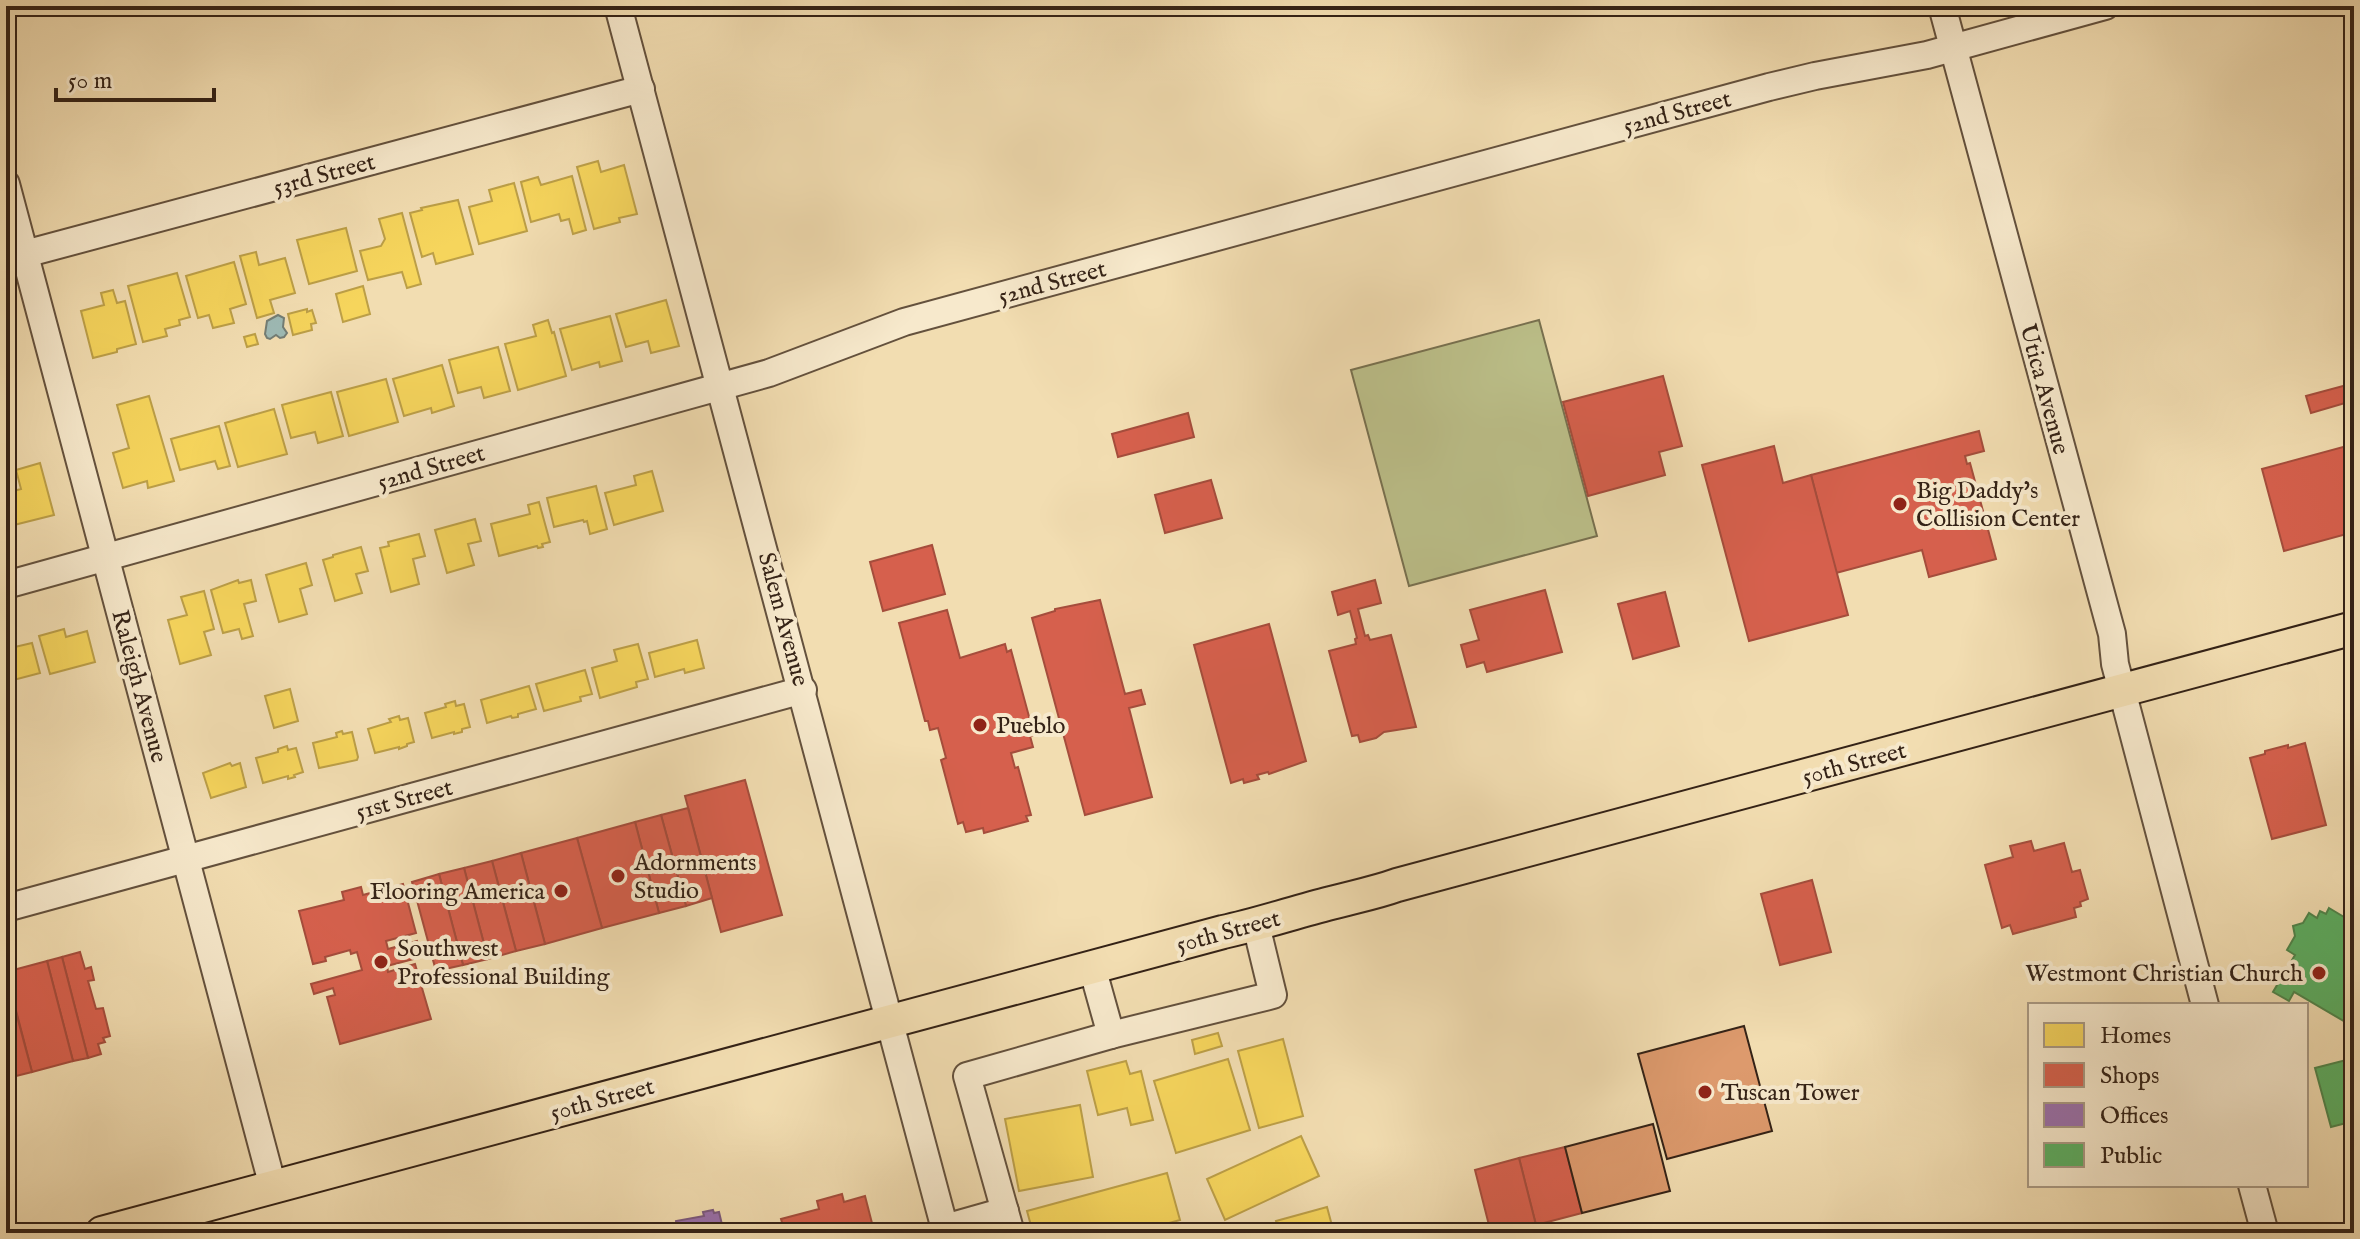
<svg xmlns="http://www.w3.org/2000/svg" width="2360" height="1239" viewBox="0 0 2360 1239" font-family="'IM FELL English',serif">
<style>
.green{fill:#bcc08a;stroke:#787150;stroke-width:2}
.water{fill:#9dbab5;stroke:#737d75;stroke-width:2}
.homes{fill:#f6d55c;stroke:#bc9f47;stroke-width:2}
.shops{fill:#d6604d;stroke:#a54d3c;stroke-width:2}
.offices{fill:#9970ab;stroke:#7b597e;stroke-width:2}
.public{fill:#5aae61;stroke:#4f844a;stroke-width:2}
.building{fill:#dd9a6d;stroke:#342216;stroke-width:2}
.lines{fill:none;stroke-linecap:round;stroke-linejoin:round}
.minor-casing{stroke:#64513d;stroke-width:30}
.major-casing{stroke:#342216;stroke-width:36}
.minor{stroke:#f7e9cc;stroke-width:26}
.major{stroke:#f2ddb1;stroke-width:32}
.poi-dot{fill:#8f2418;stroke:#f7e9cc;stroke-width:3}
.labels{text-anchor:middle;stroke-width:8;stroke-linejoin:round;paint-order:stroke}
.street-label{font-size:24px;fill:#342216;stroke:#f7e9cc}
.poi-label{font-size:24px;fill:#342216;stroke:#f7e9cc;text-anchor:start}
</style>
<rect width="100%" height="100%" fill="#f2ddb1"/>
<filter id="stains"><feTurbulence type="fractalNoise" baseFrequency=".0025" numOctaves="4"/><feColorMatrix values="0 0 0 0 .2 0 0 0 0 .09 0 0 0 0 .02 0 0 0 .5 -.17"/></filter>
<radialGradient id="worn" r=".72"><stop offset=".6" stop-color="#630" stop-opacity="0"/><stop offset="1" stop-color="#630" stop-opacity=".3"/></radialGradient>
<path class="green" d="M1539 320 1597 536 1409 586 1351 370Z"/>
<path class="water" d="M278 315 284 318 283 327 287 333 284 337 280 338 276 335 270 339 267 338 265 334 267 321Z"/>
<g class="homes">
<path d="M598 161 601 172 624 165 637 214 619 218 620 222 594 229 577 167Z"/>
<path d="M572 176 586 230 573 234 569 219 561 221 559 214 531 222 521 182 538 177 541 185Z"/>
<path d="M514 183 527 231 479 244 469 207 492 201 489 190Z"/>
<path d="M458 200 473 254 436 264 433 253 422 257 410 213 422 210 421 208Z"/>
<path d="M402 213 421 284 407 288 402 272 368 280 360 251 381 246 385 239 379 219Z"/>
<path d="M346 228 357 271 309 284 297 240Z"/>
<path d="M256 252 259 265 285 258 295 293 270 300 274 313 257 318 240 256Z"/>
<path d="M234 262 246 304 230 309 234 323 213 328 209 315 198 318 186 276Z"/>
<path d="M177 273 190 317 179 320 180 325 165 329 167 336 143 342 128 286Z"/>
<path d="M363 286 370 314 343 322 336 294Z"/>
<path d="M113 290 117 303 125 301 136 344 117 349V352L93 358 81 311 104 305 101 293Z"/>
<path d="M666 300 679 346 651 353 648 341 626 347 616 314Z"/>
<path d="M307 309V312L312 310 316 323 311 324 312 330 293 335 288 314Z"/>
<path d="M610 316 622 361 600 367 599 362 572 370 560 329Z"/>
<path d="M548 320 552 333 554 332 566 376 518 390 505 344 536 336 533 325Z"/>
<path d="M6 332 14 360 6 362Z"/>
<path d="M255 334 258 344 247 347 244 337Z"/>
<path d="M498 347 510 391 484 398 481 387 458 393 449 360Z"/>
<path d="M442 365 454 406 432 413 431 408 404 416 393 379Z"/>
<path d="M386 379 398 422 349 436 337 392Z"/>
<path d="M331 392 343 436 318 443 315 432 291 438 282 405Z"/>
<path d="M149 396 174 481 148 488 147 481 123 488 113 453 129 448 117 405Z"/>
<path d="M274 409 287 454 238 467 225 423Z"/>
<path d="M219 426 230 466 218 469 215 461 180 470 171 439Z"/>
<path d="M40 463 54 515 14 525 6 493 21 489 16 470Z"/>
<path d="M652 471 663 511 614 525 605 493 636 485 634 476Z"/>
<path d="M596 486 607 529 590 534 587 521 584 522 583 520 554 527 547 498Z"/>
<path d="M539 502 550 542 542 544 543 547 538 548 537 546 499 556 491 524 530 514 528 505Z"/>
<path d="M475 519 481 541 468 544 474 565 447 573 435 530Z"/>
<path d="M419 534 425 556 413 559 419 584 391 592 380 548 389 546 388 542Z"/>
<path d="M361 547 368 571 356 574 362 593 335 601 323 560 333 557V555Z"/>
<path d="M306 563 312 585 300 589 307 614 279 622 266 575Z"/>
<path d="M238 580 239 583 251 580 256 601 244 604 253 636 242 639 239 629 223 633 211 590Z"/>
<path d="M204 591 214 629 204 632 211 655 180 664 168 620 187 615 181 597Z"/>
<path d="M64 629 66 637 87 631 95 662 50 674 39 636Z"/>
<path d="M697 640 704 668 685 673 684 669 655 677 649 653Z"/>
<path d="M32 643 40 673 6 682V649Z"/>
<path d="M638 644 648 679 636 682 637 687 600 698 592 668 617 661 614 650Z"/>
<path d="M585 670 592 694 580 697 581 701 544 711 536 684Z"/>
<path d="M529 686 536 709 518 714V717L512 718 511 716 487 723 481 700Z"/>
<path d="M290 689 298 721 274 728 265 696Z"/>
<path d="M455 701 456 706 464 704 470 727 462 729V732L454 734V732L432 738 425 713 446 707 445 704Z"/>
<path d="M399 716 400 720 408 718 414 742 407 744V746L399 749V747L375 753 368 729 391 722 389 719Z"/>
<path d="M342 731 343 734 352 732 358 757 357 760 319 768 313 743 337 737 336 733Z"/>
<path d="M287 746 288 750 296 748 303 772 294 775 295 777 288 779V776L263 783 256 758 278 752V749Z"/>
<path d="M230 763 232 766 240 763 246 787 211 798 203 773Z"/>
<path d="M1218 1033 1222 1046 1195 1054 1192 1040Z"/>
<path d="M1283 1039 1303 1116 1259 1128 1238 1051Z"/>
<path d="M1228 1059 1250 1130 1176 1153 1154 1081Z"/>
<path d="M1126 1061 1130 1074 1141 1071 1153 1120 1131 1125 1127 1108 1098 1115 1087 1071Z"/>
<path d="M1080 1105 1093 1177 1019 1191 1005 1119Z"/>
<path d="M1301 1136 1319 1176 1225 1220 1207 1179Z"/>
<path d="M1167 1173 1180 1220 1133 1233H1033L1027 1211Z"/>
<path d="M1327 1207 1334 1233H1279L1276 1221Z"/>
<path d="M2227 1223 2229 1233H2190Z"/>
</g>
<g class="shops">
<path d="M1663 376 1682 446 1659 452 1665 475 1588 496 1563 402Z"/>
<path d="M2354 383V436L2345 403 2311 413 2306 396Z"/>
<path d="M1188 413 1194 437 1118 457 1112 434Z"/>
<path d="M1979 431 1984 451 1965 456 1967 464 1970 463 1996 559 1929 577 1922 550 1836 573 1811 475Z"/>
<path d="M2354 444V532L2284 551 2262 469Z"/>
<path d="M1774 446 1783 483 1811 475 1848 615 1749 641 1702 465Z"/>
<path d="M1211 480 1222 518 1165 533 1155 495Z"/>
<path d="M932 545 945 594 883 611 870 562Z"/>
<path d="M1375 580 1381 603 1358 609 1365 636 1368 635 1370 640 1391 635 1416 727 1384 732 1376 738 1360 742 1358 735 1352 736 1329 651 1356 644 1355 639 1357 638 1350 611 1338 615 1332 592Z"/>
<path d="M1545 590 1562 652 1487 672 1484 662 1467 667 1461 645 1479 640 1470 610Z"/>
<path d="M1665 592 1679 646 1633 659 1618 604Z"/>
<path d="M1100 600 1125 694 1141 690 1145 704 1129 708 1152 797 1085 815 1032 618 1055 611V609Z"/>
<path d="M947 610 960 658 1005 644 1007 652 1011 650 1034 735 1030 736 1033 747 1011 753 1015 768 1018 767 1031 815 1026 816 1028 821 984 833 983 828 966 832 963 822 958 824 941 760 946 758 938 728 930 730 928 721H925L899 623Z"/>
<path d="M1269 624 1306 761 1269 774 1268 772 1257 775 1259 779 1244 783 1243 779 1231 783 1194 645Z"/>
<path d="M2305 743 2326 825 2272 839 2250 758 2265 754V751L2288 745V748Z"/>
<path d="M745 780 782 915 721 932 685 796Z"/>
<path d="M688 808 712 898 686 906 661 815Z"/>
<path d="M661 815 686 906 659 913 635 822Z"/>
<path d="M635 822 659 913 602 928 577 838Z"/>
<path d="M577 838 602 928 545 944 521 853Z"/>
<path d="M2031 841 2034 851 2064 843 2072 872 2080 870 2088 899 2080 902 2081 906 2074 908 2076 917 2013 934 2010 925 2002 928 1985 865 2013 857 2010 846Z"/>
<path d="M521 853 545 944 516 951 492 861Z"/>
<path d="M492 861 516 951 488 959 464 868Z"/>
<path d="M464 868 488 959 463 965 439 874Z"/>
<path d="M439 874 463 965 436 971 412 882Z"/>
<path d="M1812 880 1831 952 1780 965 1761 894Z"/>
<path d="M403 884 416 933 386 941 388 949 417 941 421 957 387 966 388 972 415 964 431 1019 340 1044 327 997 335 995 333 988 314 994 311 984 362 970 357 952 351 954 350 950 325 957 326 961 313 964 299 911 344 900 342 892 361 887 363 895Z"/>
<path d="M80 952 85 969 91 967 94 980 88 981 96 1009 103 1008 110 1036 103 1038 105 1042 98 1044 101 1054 88 1058 62 957Z"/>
<path d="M62 957 88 1058 73 1061 47 961Z"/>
<path d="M47 961 73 1061 32 1072 6 972Z"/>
<path d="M6 975 32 1072 8 1078 6 1072Z"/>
<path d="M1565 1147 1582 1213 1536 1225 1519 1158Z"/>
<path d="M1519 1158 1536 1225 1507 1233H1491L1475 1170Z"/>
<path d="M842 1194 844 1202 865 1196 873 1227H875L877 1233H785L781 1219 819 1209 817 1201Z"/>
</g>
<path class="offices" d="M713 1210 714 1213 719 1212 724 1233H677L676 1221 704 1216 703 1212Z"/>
<g class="public">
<path d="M2329 908 2354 923V1027L2294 992 2289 1001 2273 992 2295 955 2287 950 2295 936 2293 926 2303 923 2309 913 2317 918 2320 911 2326 914Z"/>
<path d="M2354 1058V1121L2331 1127 2315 1068Z"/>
</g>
<g class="building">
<path d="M1744 1026 1772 1131 1667 1159 1638 1054Z"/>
<path d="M1653 1124 1670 1191 1582 1213 1565 1147Z"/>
</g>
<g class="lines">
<g class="minor-casing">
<g id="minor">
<path d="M618 6 946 1233"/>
<path d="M1942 6 2112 634 2115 664 2205 1005"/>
<path d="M6 184 273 1187"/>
<path d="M6 259 641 89"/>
<path d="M6 585 769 373 904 322 1769 87 1815 76 1927 55 2105 6"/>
<path d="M6 908 803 690"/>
<path d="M1092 967 1111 1035"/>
<path d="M2252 1185 2265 1233"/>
<path d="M945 1228 1005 1211"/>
<path d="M1011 1233 967 1076 1111 1035 1273 995 1256 925"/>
</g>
</g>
<g class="major-casing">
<path id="major" d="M102 1233 1223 932C1260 924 1295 912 1331 903 1353 897 1375 893 1397 885L2354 628"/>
</g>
<use href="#minor" class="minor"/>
<use href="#major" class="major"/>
</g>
<g class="poi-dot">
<circle cx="1900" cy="504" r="8"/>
<circle cx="980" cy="725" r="8"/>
<circle cx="618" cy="876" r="8"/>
<circle cx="561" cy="891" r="8"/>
<circle cx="381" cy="962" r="8"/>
<circle cx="2319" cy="973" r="8"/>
<circle cx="1705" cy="1092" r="8"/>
</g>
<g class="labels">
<g class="street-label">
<text transform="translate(1677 112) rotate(-15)" y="8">52nd Street</text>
<text transform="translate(324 174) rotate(-15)" y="8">53rd Street</text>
<text transform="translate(1052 282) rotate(-15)" y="8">52nd Street</text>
<text transform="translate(2045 389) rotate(75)" y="8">Utica Avenue</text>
<text transform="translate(431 467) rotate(-16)" y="8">52nd Street</text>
<text transform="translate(784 619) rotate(75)" y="8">Salem Avenue</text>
<text transform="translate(140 686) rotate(75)" y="8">Raleigh Avenue</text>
<text transform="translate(1854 763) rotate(-15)" y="8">50th Street</text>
<text transform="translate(404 799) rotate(-15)" y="8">51st Street</text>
<text transform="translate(1228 931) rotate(-15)" y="8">50th Street</text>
<text transform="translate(602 1099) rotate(-15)" y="8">50th Street</text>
</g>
<g class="poi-label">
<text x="1916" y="498">Big Daddy's<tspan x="1916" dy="28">Collision Center</tspan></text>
<text x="996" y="733">Pueblo</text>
<text x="634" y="870">Adornments<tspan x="634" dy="28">Studio</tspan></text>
<text x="545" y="899" text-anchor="end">Flooring America</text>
<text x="397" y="956">Southwest<tspan x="397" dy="28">Professional Building</tspan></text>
<text x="2303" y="981" text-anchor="end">Westmont Christian Church</text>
<text x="1721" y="1100">Tuscan Tower</text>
</g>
</g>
<rect width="2360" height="1239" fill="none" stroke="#f2ddb1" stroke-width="32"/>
<rect x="8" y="8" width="2344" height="1223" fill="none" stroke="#342216" stroke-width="4"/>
<rect x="16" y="16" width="2328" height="1207" fill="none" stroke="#342216" stroke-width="2"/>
<rect x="2028" y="1003" width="280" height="184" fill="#f7e9cc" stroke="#a99983" stroke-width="2"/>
<rect x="2044" y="1023" width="40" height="24" fill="#f6d55c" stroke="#a99983" stroke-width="2"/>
<text x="2100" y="1043" font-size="24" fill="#342216">Homes</text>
<rect x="2044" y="1063" width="40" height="24" fill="#d6604d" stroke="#a99983" stroke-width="2"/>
<text x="2100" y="1083" font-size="24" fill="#342216">Shops</text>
<rect x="2044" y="1103" width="40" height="24" fill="#9970ab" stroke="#a99983" stroke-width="2"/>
<text x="2100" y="1123" font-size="24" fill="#342216">Offices</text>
<rect x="2044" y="1143" width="40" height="24" fill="#5aae61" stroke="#a99983" stroke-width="2"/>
<text x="2100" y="1163" font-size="24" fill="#342216">Public</text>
<path d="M56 88v12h158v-12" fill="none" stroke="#342216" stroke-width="4"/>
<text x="68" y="88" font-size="24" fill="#342216" stroke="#f7e9cc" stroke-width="6" paint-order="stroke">50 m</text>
<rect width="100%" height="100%" filter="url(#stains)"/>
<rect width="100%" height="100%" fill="url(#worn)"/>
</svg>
